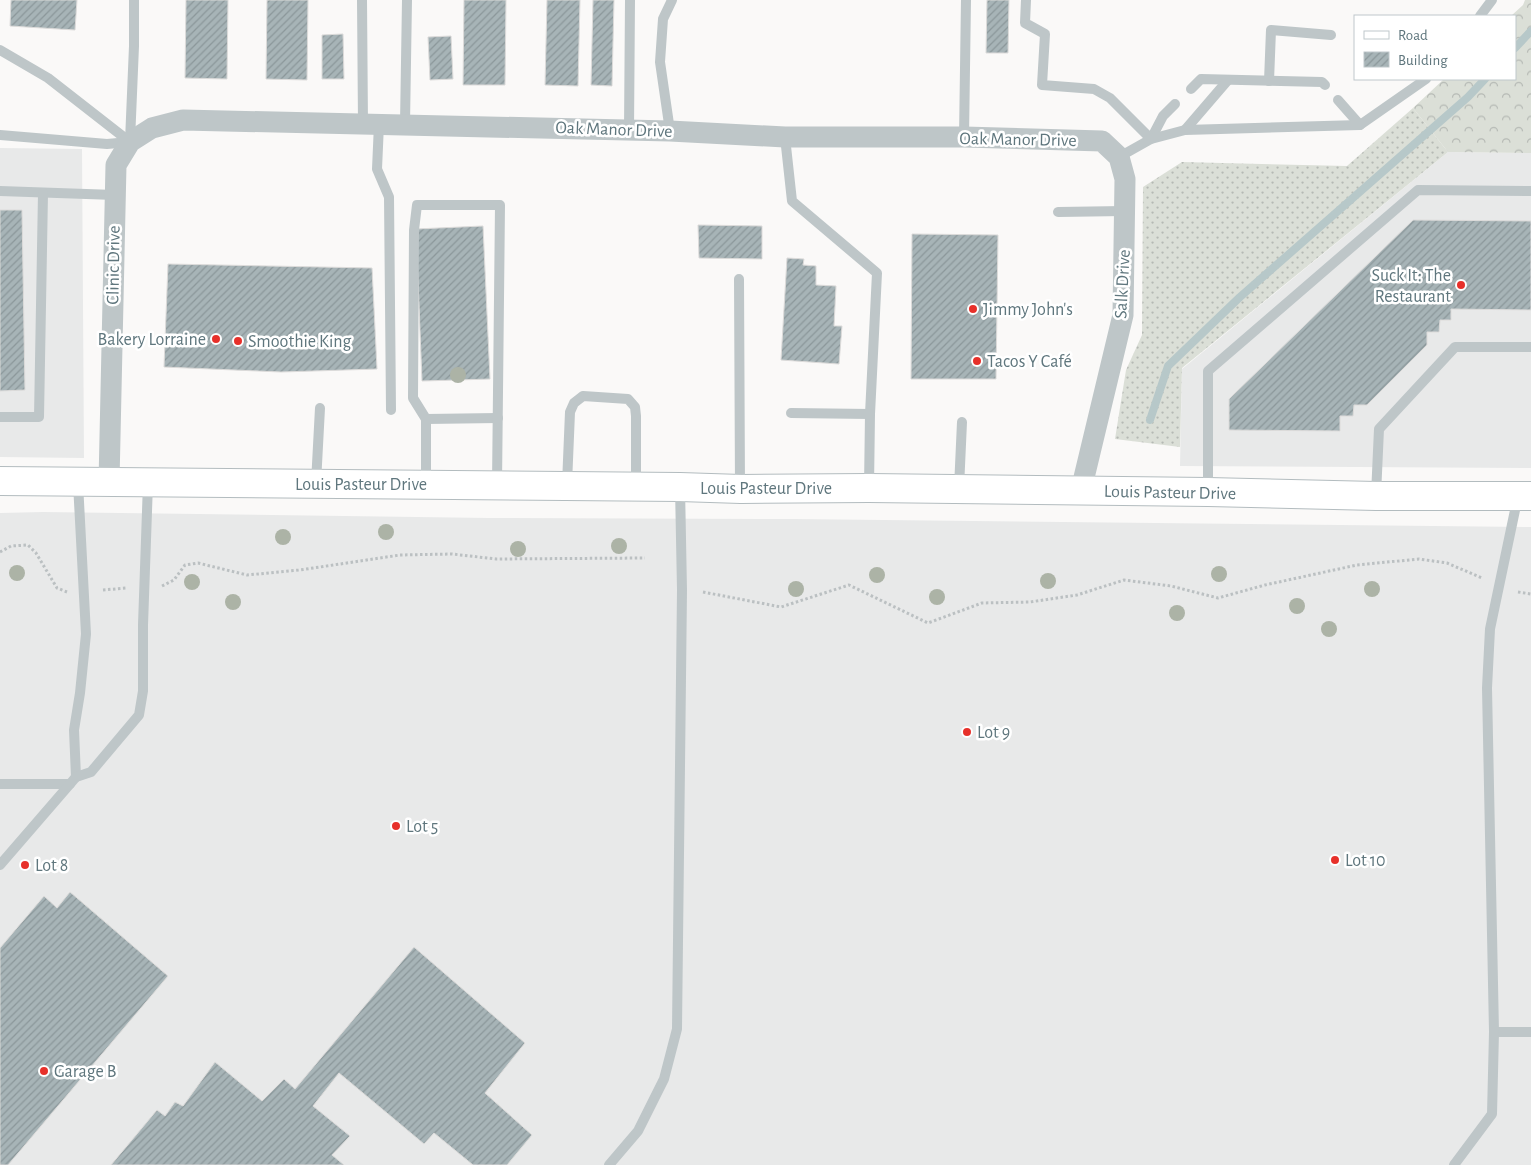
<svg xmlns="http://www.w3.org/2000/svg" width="1531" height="1165" viewBox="0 0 1531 1165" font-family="'Alegreya Sans',sans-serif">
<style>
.built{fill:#e8e9e9}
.grass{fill:url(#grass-dots)}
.forest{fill:url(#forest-crowns)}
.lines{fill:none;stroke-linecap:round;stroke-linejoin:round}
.stream{stroke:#b7c8c9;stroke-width:8}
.building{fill:url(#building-hatch);stroke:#dcdbda}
.secondary-casing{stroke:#b3bcbf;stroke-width:30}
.path{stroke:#bbc0c2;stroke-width:3;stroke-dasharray:2.5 2.5;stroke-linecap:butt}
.lane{stroke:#bec6c8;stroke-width:10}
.street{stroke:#bec6c8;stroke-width:21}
.secondary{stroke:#fff;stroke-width:28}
.tree{fill:#acb3a6}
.poi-dot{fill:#e7302a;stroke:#fff;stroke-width:2}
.labels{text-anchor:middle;stroke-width:5;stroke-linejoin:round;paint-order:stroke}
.street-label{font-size:18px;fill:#5f767d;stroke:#fff}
.poi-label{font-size:18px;fill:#5f767d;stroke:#fff;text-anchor:start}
</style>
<defs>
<pattern id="grass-dots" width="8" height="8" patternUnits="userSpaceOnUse" patternTransform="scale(1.25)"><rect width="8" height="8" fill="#dbdfd7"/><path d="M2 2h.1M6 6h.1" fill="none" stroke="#b5b9b4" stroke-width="1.8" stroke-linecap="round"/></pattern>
<pattern id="forest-crowns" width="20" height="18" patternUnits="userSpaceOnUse" patternTransform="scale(1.25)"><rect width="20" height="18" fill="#dbdfd7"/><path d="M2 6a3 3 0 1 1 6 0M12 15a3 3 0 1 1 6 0" fill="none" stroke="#b5b9b4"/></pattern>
<pattern id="building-hatch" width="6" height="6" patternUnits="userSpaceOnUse" patternTransform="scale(1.25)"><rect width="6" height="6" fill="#a7b4b7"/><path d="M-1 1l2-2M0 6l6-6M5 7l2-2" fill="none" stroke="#8b979a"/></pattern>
</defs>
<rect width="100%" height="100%" fill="#faf9f8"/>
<g class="built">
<path d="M0 148 82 149 84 458 0 457Z"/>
<path d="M1448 152 1531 153V468L1180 466 1182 369Z"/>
<path d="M43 512 489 518 794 519 1531 527V1165H0V513Z"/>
</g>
<path class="grass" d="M1413 108 1448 152 1182 368 1180 447 1115 439 1126 370 1142 335 1143 187 1182 162 1347 166Z"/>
<path class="forest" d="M1525 0H1531V153L1448 152 1413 108 1444 79H1515V16H1511L1523 5Z"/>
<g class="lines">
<g class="stream">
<path d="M1515 48 1531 31"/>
<path d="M1150 420 1168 366 1240 297 1468 97 1485 79"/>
</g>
</g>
<g class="building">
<path d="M11 0H77L75 30 10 26Z"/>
<path d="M186 0H228L227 79 185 78Z"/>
<path d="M267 0H308L307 80 266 79Z"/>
<path d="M464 0H506L505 85H463Z"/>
<path d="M547 0H580L578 86 545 85Z"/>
<path d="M593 0H614L612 86 591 85Z"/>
<path d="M987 0H1009L1008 53H986Z"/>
<path d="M343 34 344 79H322V35Z"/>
<path d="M451 36 453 79 430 80 428 37Z"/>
<path d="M0 210H22L25 390 0 391Z"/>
<path d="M1413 220 1531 221V310L1451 309V320H1440L1439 332H1427V345L1367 405H1354L1353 416H1340V431L1229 430V399Z"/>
<path d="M698 225 762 226V259L699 258Z"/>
<path d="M483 226 490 379 422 381 416 229Z"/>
<path d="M912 234 998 235 996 379H911Z"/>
<path d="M787 258 804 259 803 265 816 266V285L836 286 834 326H842L839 364 781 360Z"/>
<path d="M168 264 372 268 377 369 281 372 164 367Z"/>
<path d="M70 892 168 976 8 1165H0V948L44 896 57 908Z"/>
<path d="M414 947 525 1043 485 1093 532 1135 507 1165H473L434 1133 424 1144 339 1073 313 1106 350 1136 332 1155 344 1165H111L157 1110 165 1116 175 1102 183 1106 215 1062 262 1101 284 1079 295 1089Z"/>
</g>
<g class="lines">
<g class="secondary-casing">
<path id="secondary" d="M0 481 680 487 741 489 869 488 1208 492 1376 496H1531"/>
</g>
<g class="path">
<path d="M0 552 11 546 28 545 36 553 57 588 67 592"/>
<path d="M162 586 174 580 185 565 198 563 247 575 300 570 400 555 452 554 496 559 645 558"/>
<path d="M103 590 126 588"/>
<path d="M703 592 781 607 849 585 928 623 982 603 1030 602 1077 595 1124 580 1171 586 1218 598 1265 585 1357 565 1419 559 1447 563 1482 578"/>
<path d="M1518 592 1531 594"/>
</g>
<g class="lane">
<path d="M362 0 363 124"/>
<path d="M1026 0 1025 23 1045 34 1042 85 1094 89 1110 98 1151 139 1163 116 1175 104"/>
<path d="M1480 16 1492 0"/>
<path d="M0 50 48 78 130 142"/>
<path d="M1269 81 1271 30 1331 35"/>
<path d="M1191 89 1201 79 1322 82 1325 85"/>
<path d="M1338 100 1360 125"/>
<path d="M379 124 377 169 389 197 391 410"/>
<path d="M405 124 407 0"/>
<path d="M629 130 630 0"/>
<path d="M1185 130 1228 80"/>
<path d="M670 131 660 62 663 19 672 0"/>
<path d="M0 135 107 144 129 142"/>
<path d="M785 137 792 201 877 273 870 414 869 487"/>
<path d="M964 137 966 0"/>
<path d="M130 141 134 46V0"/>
<path d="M1119 157 1151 139 1185 130 1360 125 1426 79"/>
<path d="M0 191 115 195"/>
<path d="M1058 212 1124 211"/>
<path d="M739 279 740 488"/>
<path d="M791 413 870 414"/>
<path d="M0 417H39L43 193"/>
<path d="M426 419 498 418"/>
<path d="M316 483 320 408"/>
<path d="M426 484V419L413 398 414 230 417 205H500L497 485"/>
<path d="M567 484 570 412 574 403 583 396 628 399 635 407 636 416V486"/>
<path d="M959 488 962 422"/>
<path d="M1208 491V371L1418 190 1531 191"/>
<path d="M1376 495 1379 429 1455 347H1531"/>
<path d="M76 777 74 730 80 693 86 634 78 483"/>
<path d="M0 784H70"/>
<path d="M0 865 76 777 91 772 139 715 143 691V625L148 483"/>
<path d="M1494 1032H1531"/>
<path d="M609 1165 638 1131 664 1079 677 1029 682 590 680 487"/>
<path d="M1454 1165 1492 1114 1494 1032 1487 688 1490 629 1518 496"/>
</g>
<path class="street" d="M109 482 116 165 130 142 152 128 183 120 670 131 785 137H964L1102 141 1119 157 1125 179 1123 315 1081 490"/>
<use href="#secondary" class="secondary"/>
</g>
<g class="tree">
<circle cx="458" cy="375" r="8"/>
<circle cx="386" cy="532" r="8"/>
<circle cx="283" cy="537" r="8"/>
<circle cx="619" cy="546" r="8"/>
<circle cx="518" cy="549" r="8"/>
<circle cx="17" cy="573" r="8"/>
<circle cx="1219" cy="574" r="8"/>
<circle cx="877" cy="575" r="8"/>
<circle cx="1048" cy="581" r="8"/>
<circle cx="192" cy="582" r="8"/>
<circle cx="796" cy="589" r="8"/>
<circle cx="1372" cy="589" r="8"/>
<circle cx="937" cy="597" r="8"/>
<circle cx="233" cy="602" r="8"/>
<circle cx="1297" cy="606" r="8"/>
<circle cx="1177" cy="613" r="8"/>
<circle cx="1329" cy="629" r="8"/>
</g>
<g class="poi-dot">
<circle cx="1461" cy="285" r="5"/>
<circle cx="973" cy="309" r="5"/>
<circle cx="216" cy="339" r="5"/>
<circle cx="238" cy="341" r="5"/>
<circle cx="977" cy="361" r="5"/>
<circle cx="967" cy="732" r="5"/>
<circle cx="396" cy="826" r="5"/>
<circle cx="1335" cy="860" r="5"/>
<circle cx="25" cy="865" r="5"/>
<circle cx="44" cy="1071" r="5"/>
</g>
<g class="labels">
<g class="street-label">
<text transform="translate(614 129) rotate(2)" y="6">Oak Manor Drive</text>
<text transform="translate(1018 139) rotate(1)" y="6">Oak Manor Drive</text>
<text transform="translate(113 265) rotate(-89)" y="6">Clinic Drive</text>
<text transform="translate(1122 284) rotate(-87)" y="6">Salk Drive</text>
<text x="361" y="490">Louis Pasteur Drive</text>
<text x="766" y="494">Louis Pasteur Drive</text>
<text transform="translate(1170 492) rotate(1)" y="6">Louis Pasteur Drive</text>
</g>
<g class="poi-label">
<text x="1451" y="281" text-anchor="end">Suck It: The<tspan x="1451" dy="21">Restaurant</tspan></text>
<text x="983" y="315">Jimmy John's</text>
<text x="206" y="345" text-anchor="end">Bakery Lorraine</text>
<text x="248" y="347">Smoothie King</text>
<text x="987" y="367">Tacos Y Café</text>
<text x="977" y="738">Lot 9</text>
<text x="406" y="832">Lot 5</text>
<text x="1345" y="866">Lot 10</text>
<text x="35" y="871">Lot 8</text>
<text x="54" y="1077">Garage B</text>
</g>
</g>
<rect x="1354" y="15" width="162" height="65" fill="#ffffff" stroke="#bfc8cb"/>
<rect x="1364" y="31" width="25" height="8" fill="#ffffff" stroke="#bfc8cb"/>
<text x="1398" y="40" font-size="15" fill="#5f767d">Road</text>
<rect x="1364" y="52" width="25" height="15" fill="url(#building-hatch)" stroke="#bfc8cb"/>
<text x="1398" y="65" font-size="15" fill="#5f767d">Building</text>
</svg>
